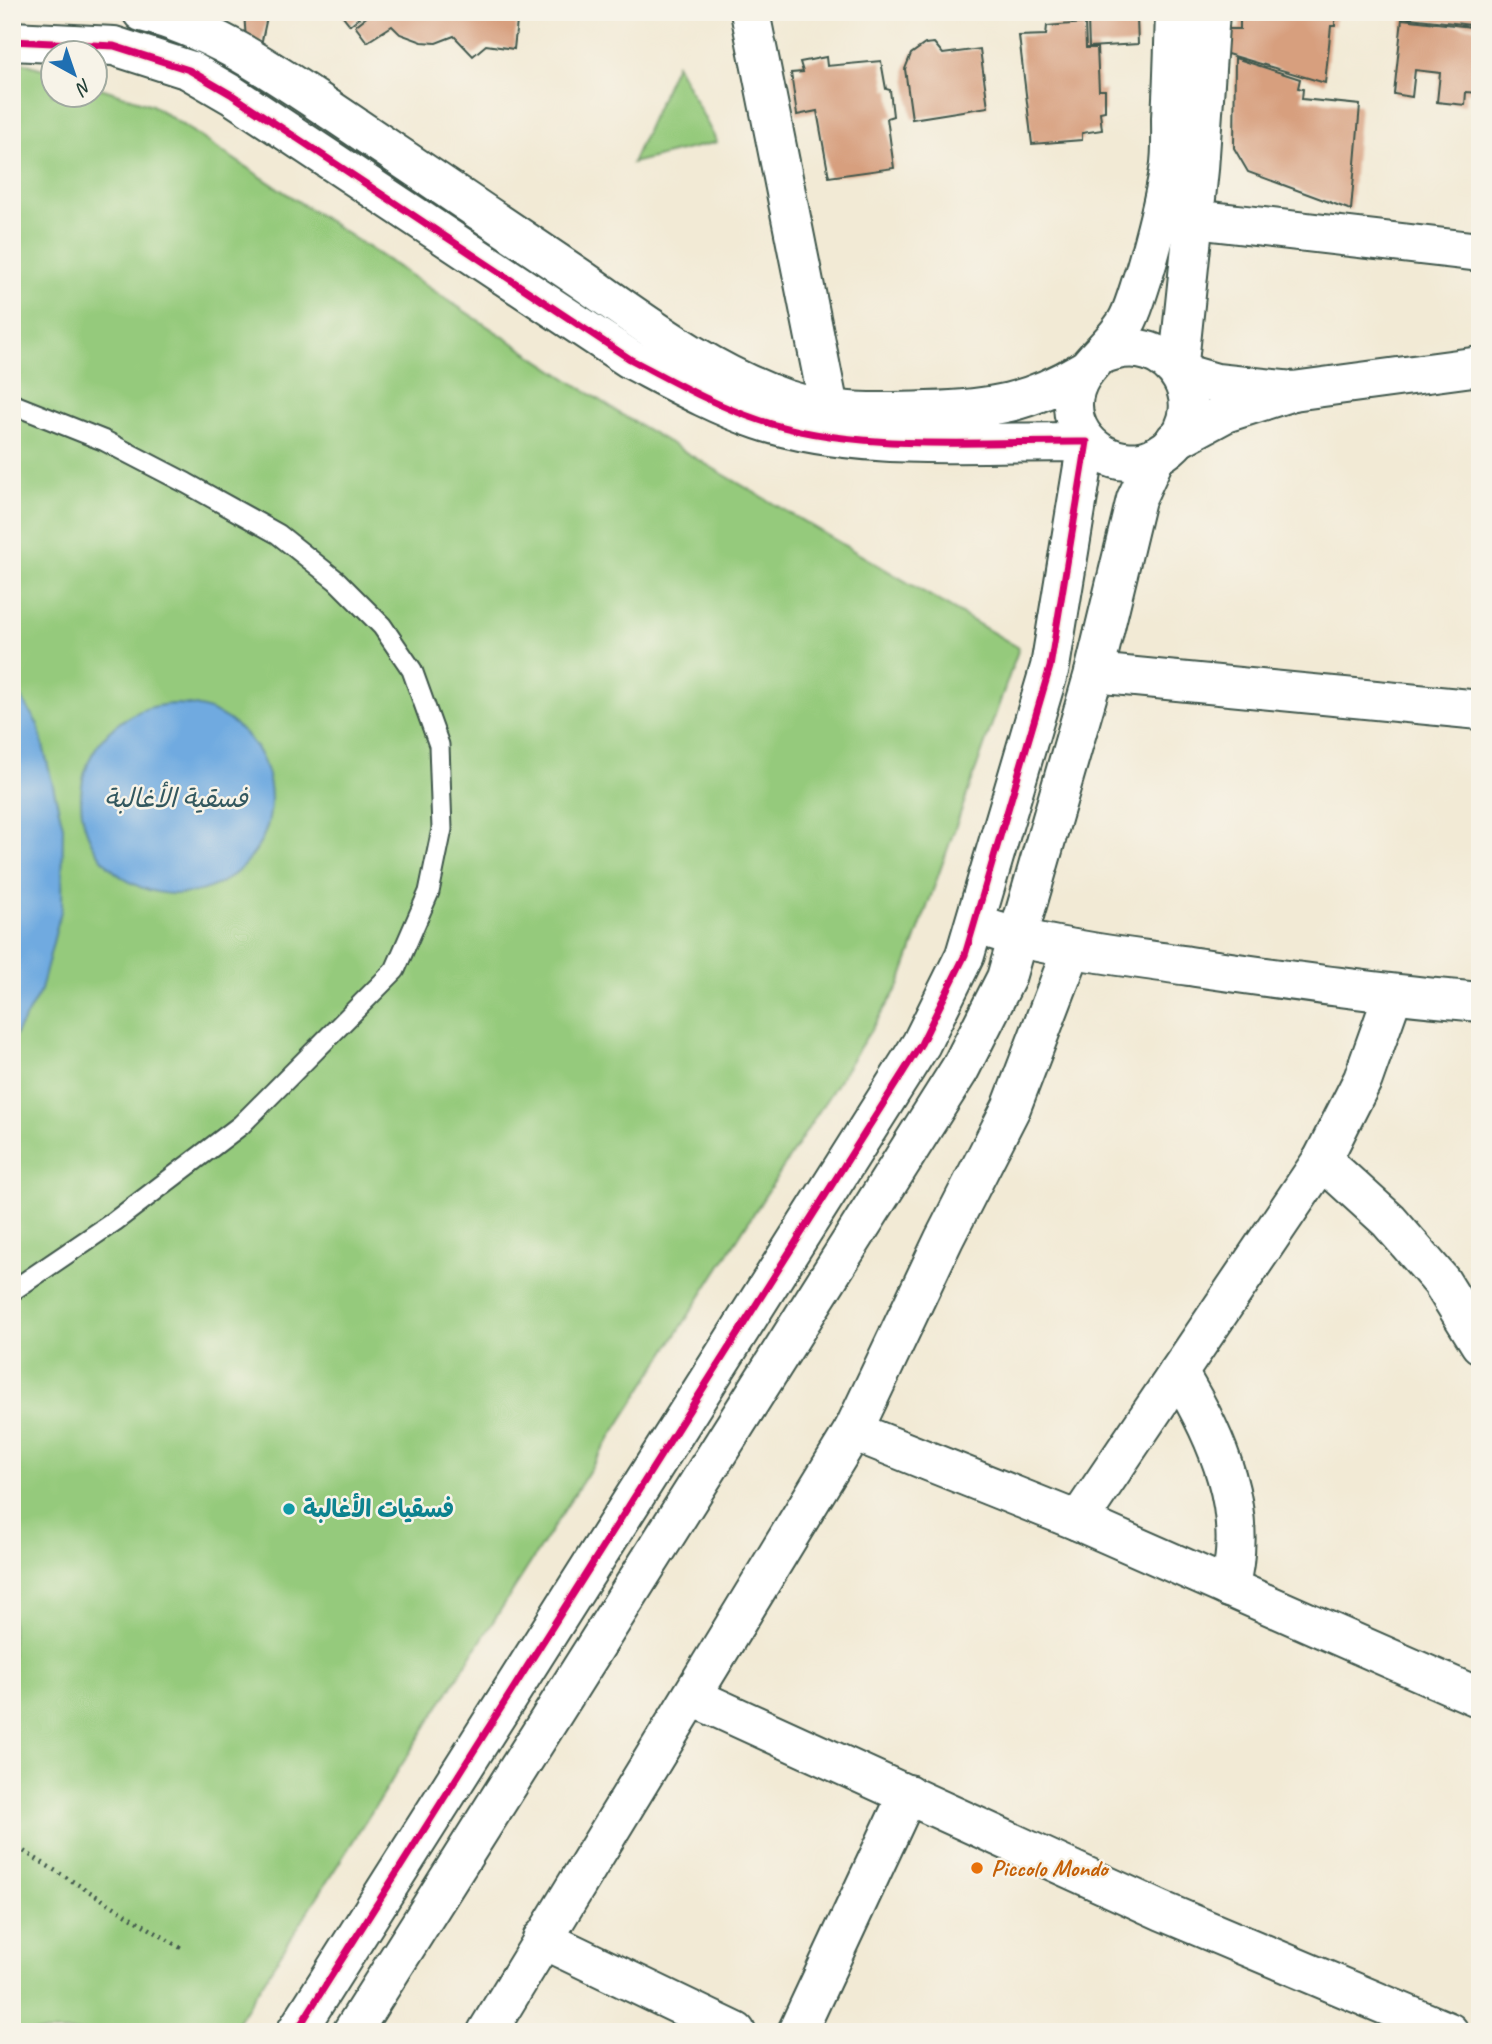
<svg xmlns="http://www.w3.org/2000/svg" width="1492" height="2044" viewBox="0 0 1492 2044" font-family="Caveat,'Playpen Sans Arabic',sans-serif">
<style>
.green{fill:#95ca7b;stroke:#5a8458;stroke-width:2}
.water{fill:#6faae0;stroke:#47748a;stroke-width:2}
.building{fill:#d79f7e}
.lines{fill:none;stroke-linecap:round;stroke-linejoin:round}
.lane-casing{stroke:#3f574c;stroke-width:23}
.street-casing{stroke:#3f574c;stroke-width:42}
.secondary-casing{stroke:#3f574c;stroke-width:42}
.path{stroke:#3f574c;stroke-width:4.5;stroke-dasharray:2 5;stroke-linecap:butt}
.lane{stroke:#fff;stroke-width:19}
.street{stroke:#fff;stroke-width:38}
.secondary{stroke:#fff;stroke-width:38}
.cycleway-casing{stroke:#f7f3e8;stroke-width:11}
.cycleway{stroke:#d6006c;stroke-width:7}
.culture-dot{fill:#0f9aa8;stroke:#f7f3e8;stroke-width:2.5}
.food-dot{fill:#e8710a;stroke:#f7f3e8;stroke-width:2.5}
.labels{text-anchor:middle;stroke-width:5;stroke-linejoin:round;paint-order:stroke}
.culture-label{font-size:24px;font-weight:bold;fill:#0d838f;stroke:#f7f3e8;text-anchor:start}
.food-label{font-size:24px;font-weight:bold;fill:#c56008;stroke:#f7f3e8;text-anchor:start}
.water-label{font-size:26px;font-style:italic;fill:#33585f;stroke:#f7f3e8}
</style>
<rect width="100%" height="100%" fill="#f7f3e8"/>
<filter id="ink" filterUnits="userSpaceOnUse"><feTurbulence type="fractalNoise" baseFrequency=".0143" numOctaves="2"/><feDisplacementMap in="SourceGraphic" scale="14" xChannelSelector="R" yChannelSelector="G"/><feConvolveMatrix kernelMatrix="1 2 1 2 8 2 1 2 1" color-interpolation-filters="sRGB"/></filter>
<filter id="wash" filterUnits="userSpaceOnUse"><feTurbulence type="fractalNoise" baseFrequency=".00686" numOctaves="4" result="noise"/><feDisplacementMap in="SourceGraphic" scale="28" xChannelSelector="R" yChannelSelector="G"/><feGaussianBlur stdDeviation="1.57" result="paint"/><feColorMatrix in="noise" values="0 0 0 0 0 0 0 0 0 0 0 0 0 0 0 0 0 1.4 0 .05"/><feComposite in="paint" operator="in"/></filter>
<g filter="url(#wash)">
<rect width="100%" height="100%" fill="#f2ead5"/>
<g class="green">
<path d="M12 59 52 72V94H94L95 86 152 105 619 413 1019 648 899 986 231 2032H12Z"/>
<path d="M676 64 717 142 632 163Z"/>
</g>
<g class="water">
<path d="M12 682 38 725 63 826 62 907 41 990 12 1041Z"/>
<circle cx="176" cy="799" r="95"/>
</g>
<g id="blocks">
<g class="building">
<path d="M244 12H272L271 18 267 17 261 45 246 40Z"/>
<path d="M340 12H366L350 25Z"/>
<path d="M373 12H518L514 49 486 45 473 56 454 36 436 43 422 42 400 34 392 26 367 42 355 26Z"/>
<path d="M1240 12H1335V26H1331L1325 83 1224 53 1227 29H1240Z"/>
<path d="M1374 12H1480V26L1374 14Z"/>
<path d="M1137 18 1138 44 1089 47 1088 21Z"/>
<path d="M1402 19 1480 28 1479 93 1466 92 1465 105 1437 102 1440 73 1415 70 1412 97 1394 94Z"/>
<path d="M1085 23 1086 48H1097L1099 90H1105V111L1100 112 1102 130 1082 133V140L1032 144 1019 36 1046 35 1047 26Z"/>
<path d="M934 43 943 54 980 49 988 107 912 119 905 69 911 54 925 44Z"/>
<path d="M826 57 827 66 881 61 886 89 890 90 893 116 887 118 894 168 829 177 817 111 797 115 791 73 803 72 800 62Z"/>
<path d="M1235 58 1300 79 1298 88 1303 89 1302 99 1360 105 1351 210 1248 172 1234 148Z"/>
</g>
</g>
</g>
<g filter="url(#ink)">
<use href="#blocks" fill-opacity="0" stroke="#3f574c" stroke-width="2"/>
<g class="lines">
<g class="lane-casing">
<path id="lane" d="M12 404 105 441 186 483 278 534 337 581 382 626 412 670 439 745 442 829 429 892 395 970 241 1125 115 1221 12 1291"/>
</g>
<g class="street-casing">
<g id="street">
<path d="M750 12 829 408"/>
<path d="M1194 219 1480 252"/>
<path d="M1094 673 1480 710"/>
<path d="M975 924C1044 949 1117 955 1189 966 1286 980 1382 994 1480 1002"/>
<path d="M1322 1160 1389 1221 1441 1281 1480 1344"/>
<path d="M1178 1373C1218 1438 1250 1512 1229 1588"/>
<path d="M853 1431 1078 1521 1480 1698"/>
<path d="M1078 1521 1322 1160 1363 1079 1393 995"/>
<path d="M693 1697 1162 1911 1449 2032"/>
<path d="M542 1939 736 2032"/>
<path d="M487 2032 853 1431 944 1239 1011 1108 1072 949"/>
<path d="M797 2032 908 1794"/>
</g>
</g>
<g class="secondary-casing">
<g id="secondary">
<path d="M142 12C215 30 273 72 335 113 416 167 497 222 578 277 643 322 709 373 785 399 829 414 881 413 927 411 993 409 1028 403 1084 370"/>
<path d="M1210 12 1199 169 1178 372 1216 383 1293 391"/>
<path d="M12 41 114 46 189 70 232 95 630 359C672 381 714 405 759 420 856 453 985 441 1087 442L1050 667 965 955 921 1044 296 2032"/>
<path d="M1099 356C1174 321 1224 418 1158 455 1121 475 1074 447 1073 406 1072 368 1112 350 1128 319 1135 305 1139 288 1144 274 1154 240 1163 205 1169 171 1172 154 1171 135 1171 118 1173 83 1174 48 1175 12"/>
<path d="M1175 440 1225 413 1293 391 1480 366"/>
<path d="M352 2032 960 1069 1006 978 1094 673 1136 499 1156 456"/>
</g>
</g>
<path class="path" d="M12 1844 181 1948"/>
<use href="#lane" class="lane"/>
<use href="#street" class="street"/>
<use href="#secondary" class="secondary"/>
<g class="cycleway-casing">
<path id="cycleway" d="M12 41 114 46 189 70 232 95 630 359C672 381 714 405 759 420 856 453 985 441 1087 442L1050 667 965 955 921 1044 296 2032"/>
</g>
<use href="#cycleway" class="cycleway"/>
</g>
</g>
<circle class="culture-dot" cx="289" cy="1509" r="7"/>
<circle class="food-dot" cx="977" cy="1868" r="7"/>
<g class="labels">
<g class="culture-label">
<text x="303" y="1517">فسقيات الأغالبة</text>
</g>
<g class="food-label">
<text x="991" y="1876">Piccolo Mondo</text>
</g>
<g class="water-label">
<text x="176" y="807">فسقية الأغالبة</text>
</g>
</g>
<rect width="1492" height="2044" fill="none" stroke="#f7f3e8" stroke-width="42"/>
<g transform="translate(74 74) rotate(140)"><circle r="33" fill="#f7f3e8" stroke="#a1aaa0" stroke-width="2"/>
<path d="M0-5L12 26L0 18L-12 26Z" fill="#1f6fb2"/>
<text y="-10" font-size="19" font-weight="bold" text-anchor="middle" fill="#1f3d34">N</text>
</g>
</svg>
